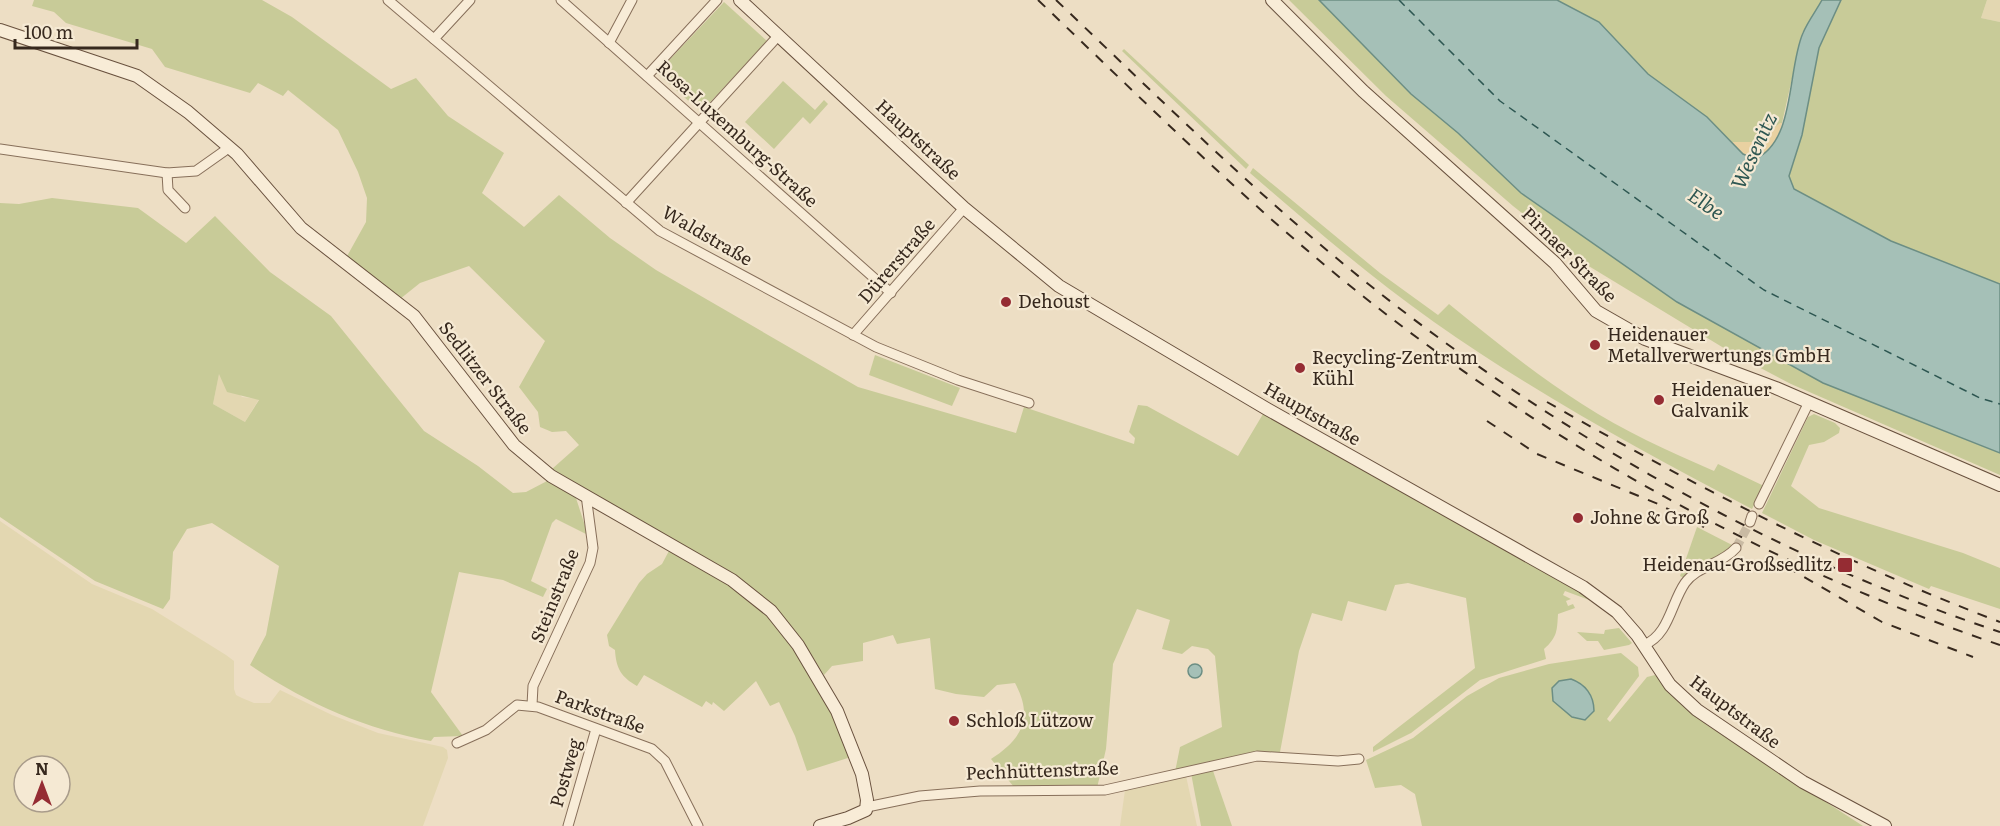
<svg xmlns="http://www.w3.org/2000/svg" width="2000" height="826" viewBox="0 0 2000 826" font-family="Literata,serif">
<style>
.farmland{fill:#e3d7b1;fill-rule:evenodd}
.green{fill:#c8cb98;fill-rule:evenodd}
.sand{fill:#e9d1a1}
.water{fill:#a5c0b7;stroke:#6c8e84;stroke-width:1.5}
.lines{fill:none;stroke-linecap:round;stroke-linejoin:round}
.ferry{stroke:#2e5752;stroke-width:1.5;stroke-dasharray:8 6;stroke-linecap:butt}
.street-tunnel{stroke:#c9baa3;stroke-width:9;stroke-dasharray:9 4.5;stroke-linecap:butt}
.street-casing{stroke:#876f5a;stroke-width:11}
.secondary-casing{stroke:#69513e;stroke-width:14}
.street{stroke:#f8ecd7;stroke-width:9}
.secondary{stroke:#f8ecd7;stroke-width:12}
.rail{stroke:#37291e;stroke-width:2;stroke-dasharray:10 10;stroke-linecap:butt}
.poi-dot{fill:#952c33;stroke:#f5e9d3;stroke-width:2}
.labels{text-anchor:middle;stroke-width:4.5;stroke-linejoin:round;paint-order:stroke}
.street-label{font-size:18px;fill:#37291e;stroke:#f5e9d3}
.poi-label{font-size:18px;fill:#37291e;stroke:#f5e9d3;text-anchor:start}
.water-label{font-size:20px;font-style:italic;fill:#2e5752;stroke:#f5e9d3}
</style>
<rect width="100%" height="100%" fill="#eddec4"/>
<g class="farmland">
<path d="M1987 0H2000V22L1981 18Z"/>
<path d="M219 373 242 397 259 399 245 422 213 404Z"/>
<path d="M0 521 92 584 152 609 226 655 234 661V689L236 695 242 698 254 703H270L280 690 332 715 378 733 443 747 447 750 448 758 423 826H0ZM24 766H60V802H24Z"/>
<path d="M1186 776 1197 826H1120L1125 790Z"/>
</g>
<g class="green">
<path d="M34 0H262L292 17 391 89 416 78 448 116 504 153 482 193 524 227 559 195 610 238 656 270 858 387 1016 433 1024 407 1134 444 1135 438 1129 432 1138 405 1147 406 1238 456 1263 414 1588 596 1592 601 1565 591 1563 595 1571 599 1566 601 1568 606 1573 604 1575 608 1558 614C1557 629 1558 637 1544 649L1546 659 1480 680 1411 733 1373 752V747L1475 668 1466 598 1408 583 1395 585 1386 611 1348 601 1342 621 1312 613 1299 651 1280 752 1244 754 1175 772 1180 747 1222 727 1215 656 1208 649 1192 646 1182 654 1162 649 1170 620 1137 609 1113 664 1106 749 1097 788 1014 787 991 759C1022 739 1034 718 1015 683L997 685 984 697 956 694 935 689 930 638 897 644 893 635 863 643V661L832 666 824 675 800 637 773 607 663 535 552 469 579 445 566 431 552 432 540 427 538 412 519 387 545 341 469 266 420 283 400 299 346 258 366 222 367 198 358 172 338 130 288 90 283 96 258 83 250 93 165 67 152 49 66 23 54 12 32 6Z"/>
<path d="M1289 0H1319L1411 94 1458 133 1521 193 1677 302 1823 383 2000 453V475L1791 384 1732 353 1587 265 1513 206 1386 96Z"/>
<path d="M1557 0H1822L1802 34 1782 123 1769 132H1761L1753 142H1732L1707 117 1648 74 1599 22Z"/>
<path d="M1841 0H1987L1981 18 2000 22V284L1891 241 1794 189 1789 176 1802 135 1819 48Z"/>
<path d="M724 2 767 41 701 112 657 73Z"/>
<path d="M1124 49 1249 165 1246 169 1122 51Z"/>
<path d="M783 81 815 110 824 100 828 104 810 124 803 117 774 149 745 122Z"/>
<path d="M1253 168 1380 273 1438 315 1449 304C1492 339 1535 374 1582 404 1623 431 1669 451 1714 471L1718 464 1764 486 1752 509C1643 452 1535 393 1434 322 1369 276 1309 224 1250 173Z"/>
<path d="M52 198 138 208 186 243 215 216 270 272 331 316 424 431 478 466 513 493 526 492 549 480 575 495 588 535 556 519 552 523 531 581 547 589 543 597 503 580 459 572 431 692 463 736 434 737 431 741C365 729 306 703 250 665L266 635 279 566 212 523 187 529 173 552 170 599 163 609 95 581 0 517V203L19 204ZM219 374 227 392 259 400 245 422 213 404Z"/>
<path d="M875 355 960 388 952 406 869 375Z"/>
<path d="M1814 414 1835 423 1840 428 1839 433 1824 442 1809 445 1791 486 1819 508 1963 553 2000 568V609L1931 586 1929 589 1814 540 1762 513 1808 417Z"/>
<path d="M1697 527 1734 546 1684 578 1680 576Z"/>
<path d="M670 549 731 583 780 626 833 711 851 757 807 771 795 736 779 702 770 706 756 681 724 711 713 702 712 705 706 701 702 707 644 675 637 686C621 677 616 668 615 650L609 646 607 635 639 583 647 574 662 564Z"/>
<path d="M1619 628 1632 643 1629 645 1604 650 1598 641H1587L1577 632 1604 634 1605 630Z"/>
<path d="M1621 653 1638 667 1639 676 1607 719 1610 722 1647 677 1655 675 1707 725 1863 826H1422L1415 794 1401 785 1375 788 1366 760 1413 738 1467 696 1499 678 1549 664Z"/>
<path d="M1212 768 1232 826H1201L1191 773Z"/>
</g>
<path class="sand" d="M1780 123H1782C1778 140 1771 152 1755 159L1743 154 1732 142H1753L1761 132H1769Z"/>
<g class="water">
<path d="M1319 0H1557L1599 22 1648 74 1707 117 1743 154 1755 159C1796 141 1787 69 1803 33 1808 21 1816 11 1822 0H1841L1819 48 1802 135 1789 176 1794 189 1891 241 2000 284V453L1823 383 1677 302 1521 193 1458 133 1411 94Z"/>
<circle cx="1195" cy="671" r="7"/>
<path d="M1571 679C1585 684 1594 695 1594 711L1585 720 1572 717 1553 701 1552 688 1559 681Z"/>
</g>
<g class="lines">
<path class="ferry" d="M1399 0 1500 101 1764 290 1980 398 2000 404"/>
<path class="street-tunnel" d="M1736 548 1750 522"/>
<g class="street-casing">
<g id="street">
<path d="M388 0 660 231 876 347 958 380 1029 403"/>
<path d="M561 0 891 293"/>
<path d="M434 39 470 0"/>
<path d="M609 43 632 0"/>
<path d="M647 76 717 0"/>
<path d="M0 149 167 173 196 171 230 147"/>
<path d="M167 173 168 190 185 208"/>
<path d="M626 203 779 35"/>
<path d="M853 335 964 208"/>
<path d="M1759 504 1809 402"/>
<path d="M1750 522 1752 516"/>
<path d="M1644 645C1669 635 1671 603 1685 583 1697 566 1722 564 1736 548"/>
<path d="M532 705 533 686 590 563 593 548 586 495"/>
<path d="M457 743 486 730 517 705 538 707 652 749 665 761 698 826"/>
<path d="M867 807 920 796 980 791 1105 790 1257 756 1338 761 1359 759"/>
<path d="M568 826 596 729"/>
</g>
</g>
<g class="secondary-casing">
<g id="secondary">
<path d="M740 0 964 208 1059 286 1267 409 1583 587 1617 612 1637 635 1670 685 1697 710 1803 782 1885 826"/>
<path d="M1272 0 1363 91 1555 263 1596 311 1645 339 1776 388 2000 485"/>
<path d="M0 30 137 76 188 112 237 154 301 228 414 316 514 445 551 476 732 580 771 611 798 645 837 711 862 774 867 800 866 810 848 818 820 826"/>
</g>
</g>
<use href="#street" class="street"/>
<use href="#secondary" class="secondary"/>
<g class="rail">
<path d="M1038 0C1143 100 1246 203 1359 293 1550 445 1769 567 2000 645"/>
<path d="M1056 0C1158 97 1258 196 1367 283 1555 433 1772 556 2000 632"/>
<path d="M1547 402C1693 485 1842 562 2000 622"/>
<path d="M1487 421 1537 454 1658 504 1704 527"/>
<path d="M1787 567 1882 622 1973 657"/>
</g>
</g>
<g class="poi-dot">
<circle cx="1006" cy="302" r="6"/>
<circle cx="1595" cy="345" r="6"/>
<circle cx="1300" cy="368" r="6"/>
<circle cx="1659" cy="400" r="6"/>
<circle cx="1578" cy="518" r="6"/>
<rect x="1837" y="557" width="16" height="16" rx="3"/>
<circle cx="954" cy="721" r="6"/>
</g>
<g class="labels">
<g class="street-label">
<text transform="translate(737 134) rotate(42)" y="6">Rosa-Luxemburg-Straße</text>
<text transform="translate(918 140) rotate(43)" y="6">Hauptstraße</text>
<text transform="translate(707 236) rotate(30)" y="6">Waldstraße</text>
<text transform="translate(1569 255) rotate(45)" y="6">Pirnaer Straße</text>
<text transform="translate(897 261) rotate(-49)" y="6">Dürerstraße</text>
<text transform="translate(485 378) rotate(52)" y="6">Sedlitzer Straße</text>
<text transform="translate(1312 414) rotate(30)" y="6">Hauptstraße</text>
<text transform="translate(555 596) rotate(-68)" y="6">Steinstraße</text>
<text transform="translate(600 712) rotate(20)" y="6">Parkstraße</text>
<text transform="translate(1735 712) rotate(37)" y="6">Hauptstraße</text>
<text transform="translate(1042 771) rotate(-2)" y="6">Pechhüttenstraße</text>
<text transform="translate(566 773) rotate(-74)" y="6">Postweg</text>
</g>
<g class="poi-label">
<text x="1018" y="308">Dehoust</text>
<text x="1607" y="341">Heidenauer<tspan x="1607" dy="21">Metallverwertungs GmbH</tspan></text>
<text x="1312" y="364">Recycling-Zentrum<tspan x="1312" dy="21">Kühl</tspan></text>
<text x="1671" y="396">Heidenauer<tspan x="1671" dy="21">Galvanik</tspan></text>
<text x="1590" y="524">Johne &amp; Groß</text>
<text x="1832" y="571" text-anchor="end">Heidenau-Großsedlitz</text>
<text x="966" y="727">Schloß Lützow</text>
</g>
<g class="water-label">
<text transform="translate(1754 151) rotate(-65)" y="7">Wesenitz</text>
<text transform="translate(1706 204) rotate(35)" y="7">Elbe</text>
</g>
</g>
<g transform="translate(42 784)"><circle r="28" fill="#f5e9d3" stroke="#a99c8b" stroke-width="1.5"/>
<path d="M0-4.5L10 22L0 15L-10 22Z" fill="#952c33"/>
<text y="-9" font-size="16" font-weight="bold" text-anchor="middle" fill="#37291e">N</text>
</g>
<path d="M15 39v9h122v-9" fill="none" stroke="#37291e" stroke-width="3"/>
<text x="24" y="39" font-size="18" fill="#37291e" stroke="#f5e9d3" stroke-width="4.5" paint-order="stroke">100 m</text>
</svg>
